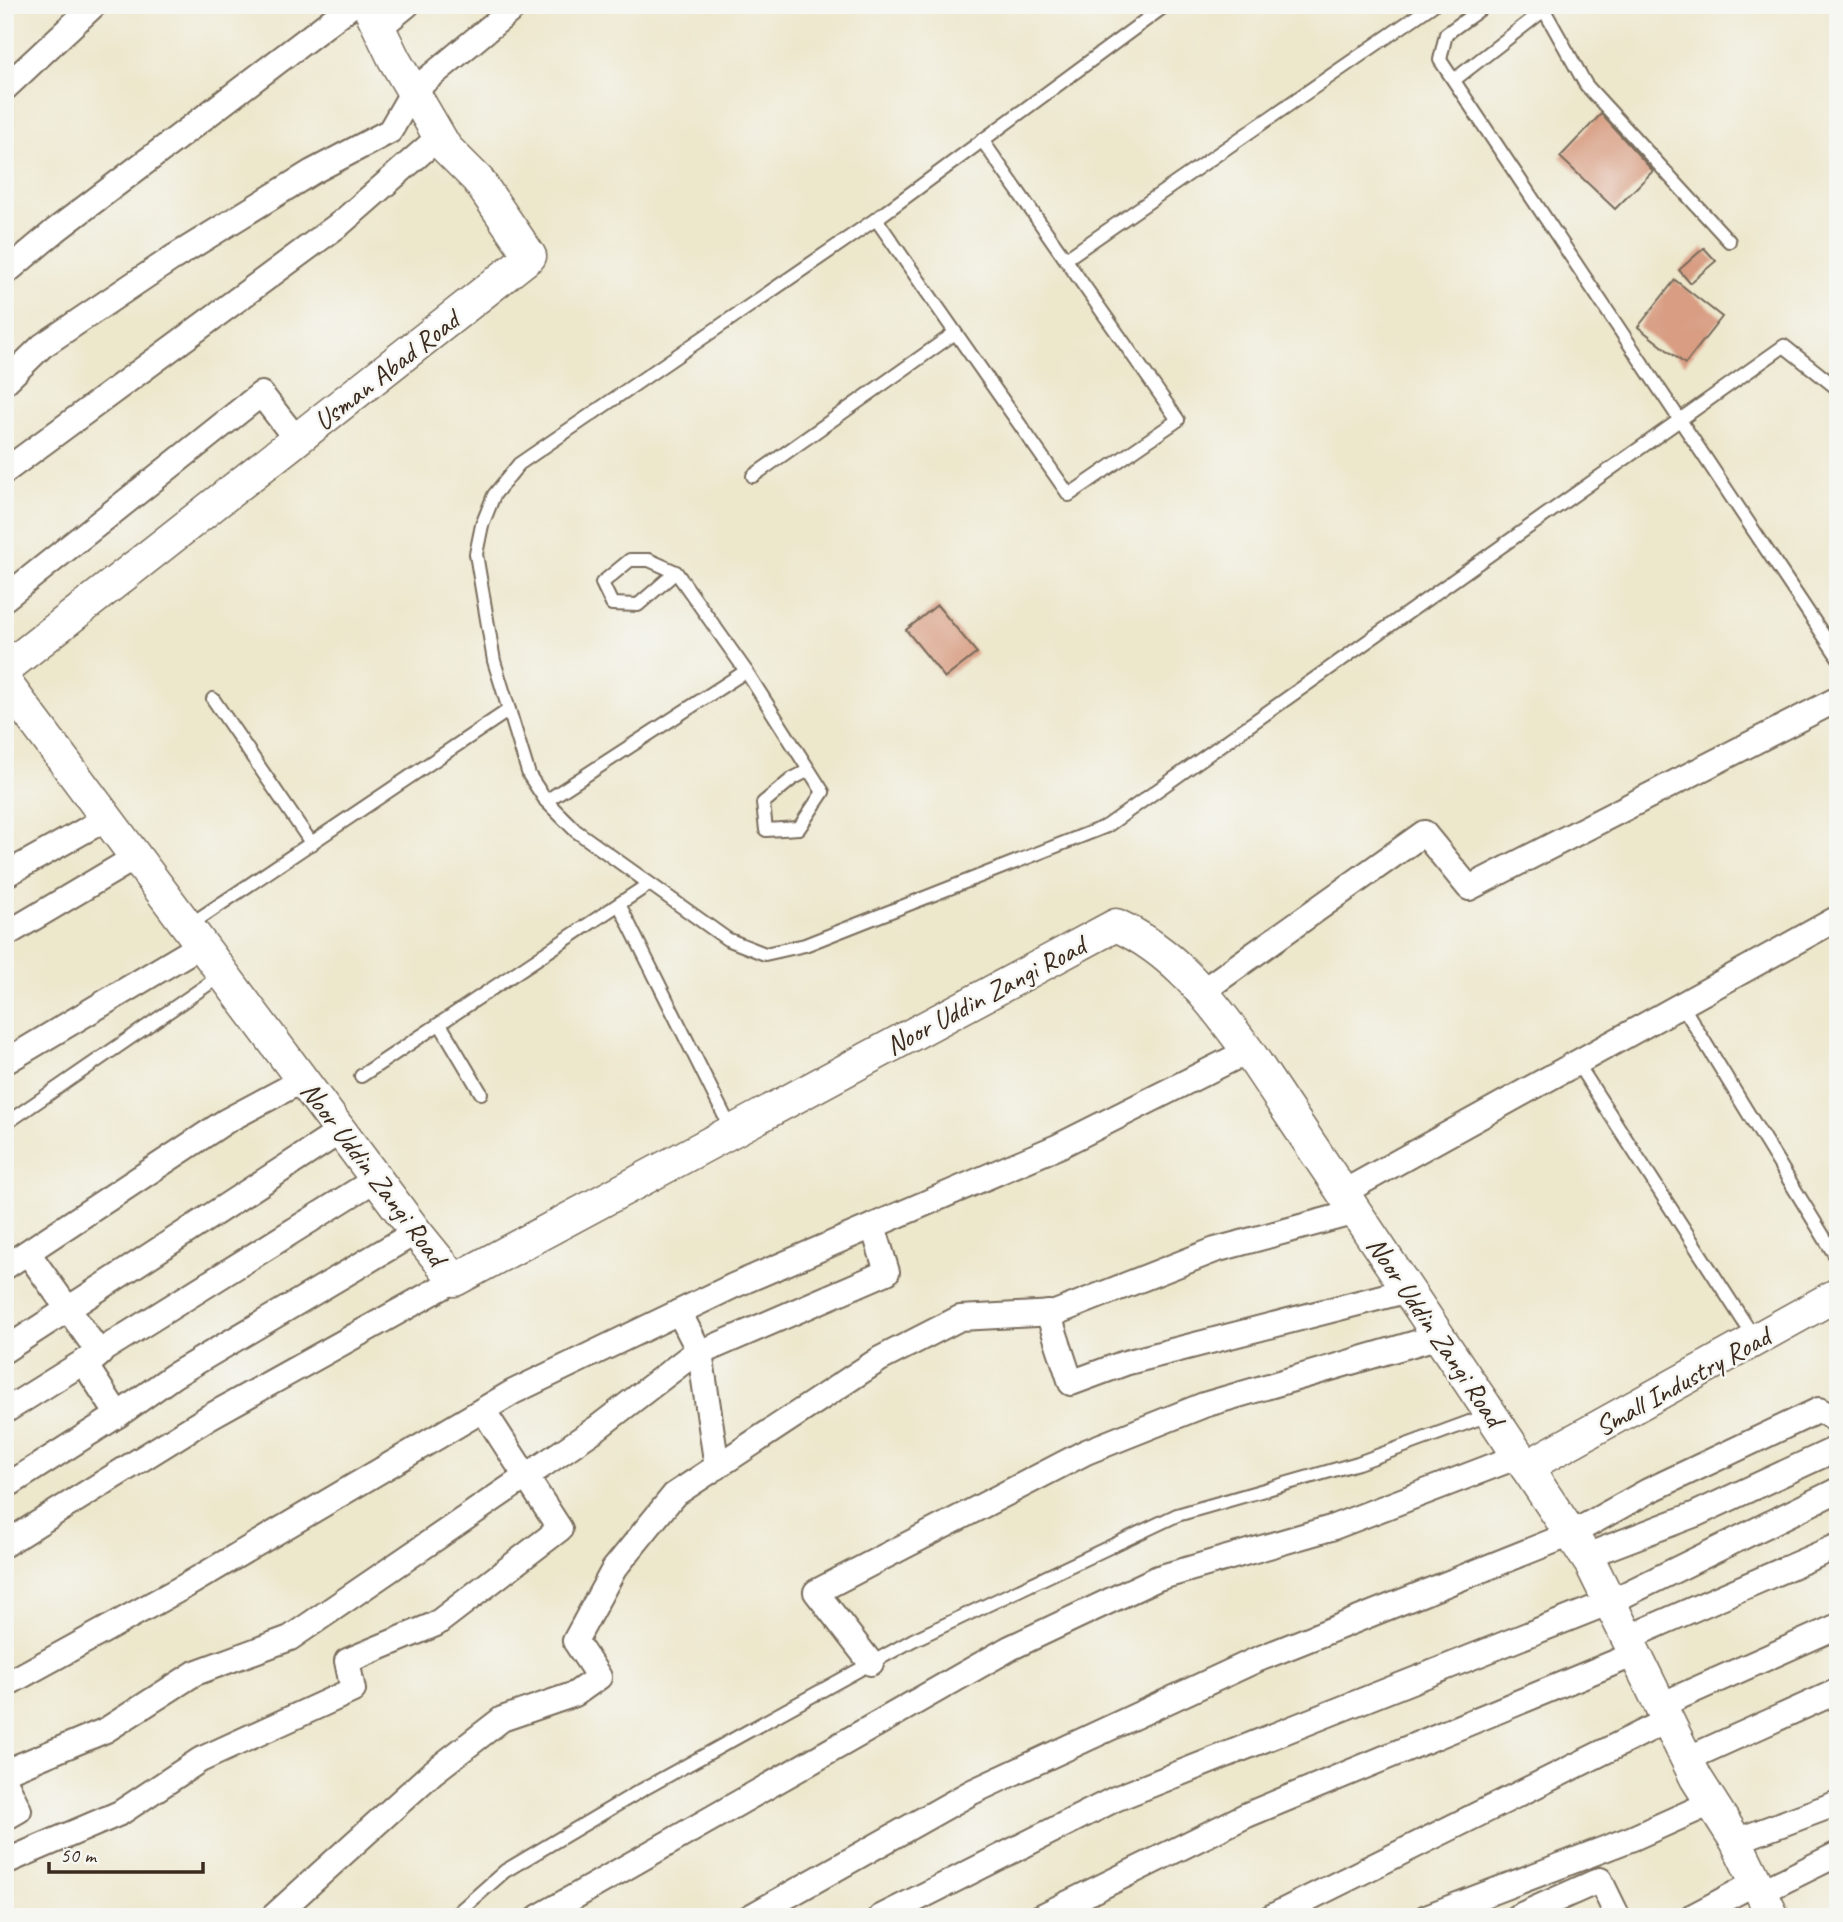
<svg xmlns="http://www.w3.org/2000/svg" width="1843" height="1922" viewBox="0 0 1843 1922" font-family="Caveat,sans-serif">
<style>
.building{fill:#d89d82}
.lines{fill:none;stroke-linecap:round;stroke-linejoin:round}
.service-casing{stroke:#796c5b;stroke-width:16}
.minor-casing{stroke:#796c5b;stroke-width:28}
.tertiary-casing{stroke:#796c5b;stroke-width:35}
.service{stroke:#fff;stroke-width:12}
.minor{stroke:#fff;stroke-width:24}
.tertiary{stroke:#fff;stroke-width:32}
.labels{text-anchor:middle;stroke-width:5;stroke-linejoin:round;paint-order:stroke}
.street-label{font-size:28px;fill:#3b2a1e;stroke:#f6f6f2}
</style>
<rect width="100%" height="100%" fill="#f6f6f2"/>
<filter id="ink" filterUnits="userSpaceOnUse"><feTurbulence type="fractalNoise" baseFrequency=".0143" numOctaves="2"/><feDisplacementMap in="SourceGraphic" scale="14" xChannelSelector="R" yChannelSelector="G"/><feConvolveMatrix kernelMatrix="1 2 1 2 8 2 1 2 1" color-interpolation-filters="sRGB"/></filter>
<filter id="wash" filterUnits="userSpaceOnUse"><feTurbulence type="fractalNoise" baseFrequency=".00686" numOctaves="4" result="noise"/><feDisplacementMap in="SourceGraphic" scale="28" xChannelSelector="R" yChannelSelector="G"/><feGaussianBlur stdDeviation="1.57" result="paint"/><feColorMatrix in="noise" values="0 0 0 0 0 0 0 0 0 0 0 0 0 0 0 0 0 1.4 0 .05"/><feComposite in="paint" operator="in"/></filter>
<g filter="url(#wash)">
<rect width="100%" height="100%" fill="#ede7cc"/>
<g id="blocks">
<g class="building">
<path d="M1601 114 1653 171 1615 209 1560 157Z"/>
<path d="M1704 248 1716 261 1690 283 1679 270Z"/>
<path d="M1675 280 1722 317 1685 364 1638 327Z"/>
<path d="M937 605 977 653 945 678 906 630Z"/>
</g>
</g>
</g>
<g filter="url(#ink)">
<use href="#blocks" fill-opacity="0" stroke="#796c5b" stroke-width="2"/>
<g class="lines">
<g class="service-casing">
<g id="service">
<path d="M1166 5 876 219 519 464 494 495 482 525 476 554 494 661 529 775 546 801 576 831 727 939 765 954 805 945 1107 826 1784 346 1838 389"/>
<path d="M1486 5 1446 34 1440 60 1838 657"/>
<path d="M1544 10 1586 85 1729 241"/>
<path d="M1454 80 1544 10 1543 5"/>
<path d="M876 219 1069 495 1178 420 982 140"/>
<path d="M1066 259 1433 5"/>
<path d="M753 476 955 333"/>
<path d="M746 671 823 792 799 828 766 830 763 803 792 779 809 770"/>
<path d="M213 699 312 844"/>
<path d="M546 801 746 671 676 572 649 560H630L602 583 612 604 638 605 676 572"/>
<path d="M619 904 732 1131"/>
<path d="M188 926 509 710"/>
<path d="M1682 1005 1838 1260"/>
<path d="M440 1024 481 1093"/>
<path d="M1577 1063 1755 1339"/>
<path d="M361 1076 649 884"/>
<path d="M5 1124 223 974"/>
<path d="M453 1917 505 1871 640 1791 913 1640 1177 1515 1358 1463 1491 1414"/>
</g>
</g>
<g class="minor-casing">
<g id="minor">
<path d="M379 28 407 5"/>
<path d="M5 88 94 5"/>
<path d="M5 273 56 230 352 5"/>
<path d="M5 382 42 346 171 259 312 172 390 131 413 91 517 5"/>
<path d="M5 471 341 223 439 137"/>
<path d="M5 598 261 394 297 440"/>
<path d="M5 875 107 818"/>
<path d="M5 935 136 857"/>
<path d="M1204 990 1424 833 1469 888 1838 699"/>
<path d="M5 1062 201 945"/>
<path d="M1342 1193 1838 918"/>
<path d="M28 1253 100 1354 86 1366 118 1415 173 1376 416 1232"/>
<path d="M5 1267 226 1121 303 1080"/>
<path d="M679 1312 700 1353 717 1467"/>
<path d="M1048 1313 1071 1383 1125 1363 1409 1290"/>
<path d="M5 1350 341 1131"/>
<path d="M5 1411 376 1179"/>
<path d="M5 1487 118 1415"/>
<path d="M5 1544 209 1417 455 1280"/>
<path d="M1586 1556 1696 1514 1838 1448"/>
<path d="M1627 1638 1838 1546"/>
<path d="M871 1663 816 1592 1086 1452 1204 1405 1440 1336"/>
<path d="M5 1685 187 1585 513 1392 733 1286 1059 1146 1248 1051"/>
<path d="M1661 1705 1838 1626"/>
<path d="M1687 1759 1838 1691"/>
<path d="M5 1772 106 1730 195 1673 290 1638 597 1428 688 1358 887 1272 873 1226"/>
<path d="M5 1781 19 1810 5 1818"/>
<path d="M1736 1841 1838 1803"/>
<path d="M5 1862 120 1813 200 1760 353 1690 347 1661 436 1624 560 1529 483 1410"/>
<path d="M1761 1892 1838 1854"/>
<path d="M273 1917 432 1773 502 1719 575 1694 599 1677 575 1641 614 1569 674 1495 880 1359 960 1318 1055 1313 1215 1250 1356 1212"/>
<path d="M539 1917 1010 1648 1158 1578 1331 1528 1519 1456"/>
<path d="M750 1917 972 1792 1256 1660 1571 1534 1648 1491 1819 1410 1838 1421"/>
<path d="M881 1917 1115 1799 1610 1602 1838 1490"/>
<path d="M1040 1917 1247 1815 1635 1654"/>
<path d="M1271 1917 1668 1720"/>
<path d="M1426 1917 1633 1838 1711 1803"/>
<path d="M1517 1917 1600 1880 1618 1917"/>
<path d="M1691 1917 1757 1882"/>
</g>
</g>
<g class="tertiary-casing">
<g id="tertiary">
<path d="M5 669 530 256 478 180 446 148 394 59 368 5"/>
<path d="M5 682 416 1232 455 1280 1116 925C1175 952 1210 999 1248 1051L1591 1564 1696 1778 1736 1841 1773 1917"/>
<path d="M1526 1467 1838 1294"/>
</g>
</g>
<use href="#service" class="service"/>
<use href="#minor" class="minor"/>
<use href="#tertiary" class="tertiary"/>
</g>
</g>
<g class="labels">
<g class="street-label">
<text transform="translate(386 370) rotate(-38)" y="10">Usman Abad Road</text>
<text transform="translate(985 995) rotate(-28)" y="10">Noor Uddin Zangi Road</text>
<text transform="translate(374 1173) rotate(53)" y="10">Noor Uddin Zangi Road</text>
<text transform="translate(1436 1331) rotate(56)" y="10">Noor Uddin Zangi Road</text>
<text transform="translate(1682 1381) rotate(-29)" y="10">Small Industry Road</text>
</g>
</g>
<rect width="1843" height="1922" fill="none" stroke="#f6f6f2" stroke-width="28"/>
<path d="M49 1862v10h154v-10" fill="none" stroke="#3b2a1e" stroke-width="3.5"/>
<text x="60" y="1862" font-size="21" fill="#3b2a1e" stroke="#f6f6f2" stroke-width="5" paint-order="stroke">50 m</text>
</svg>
